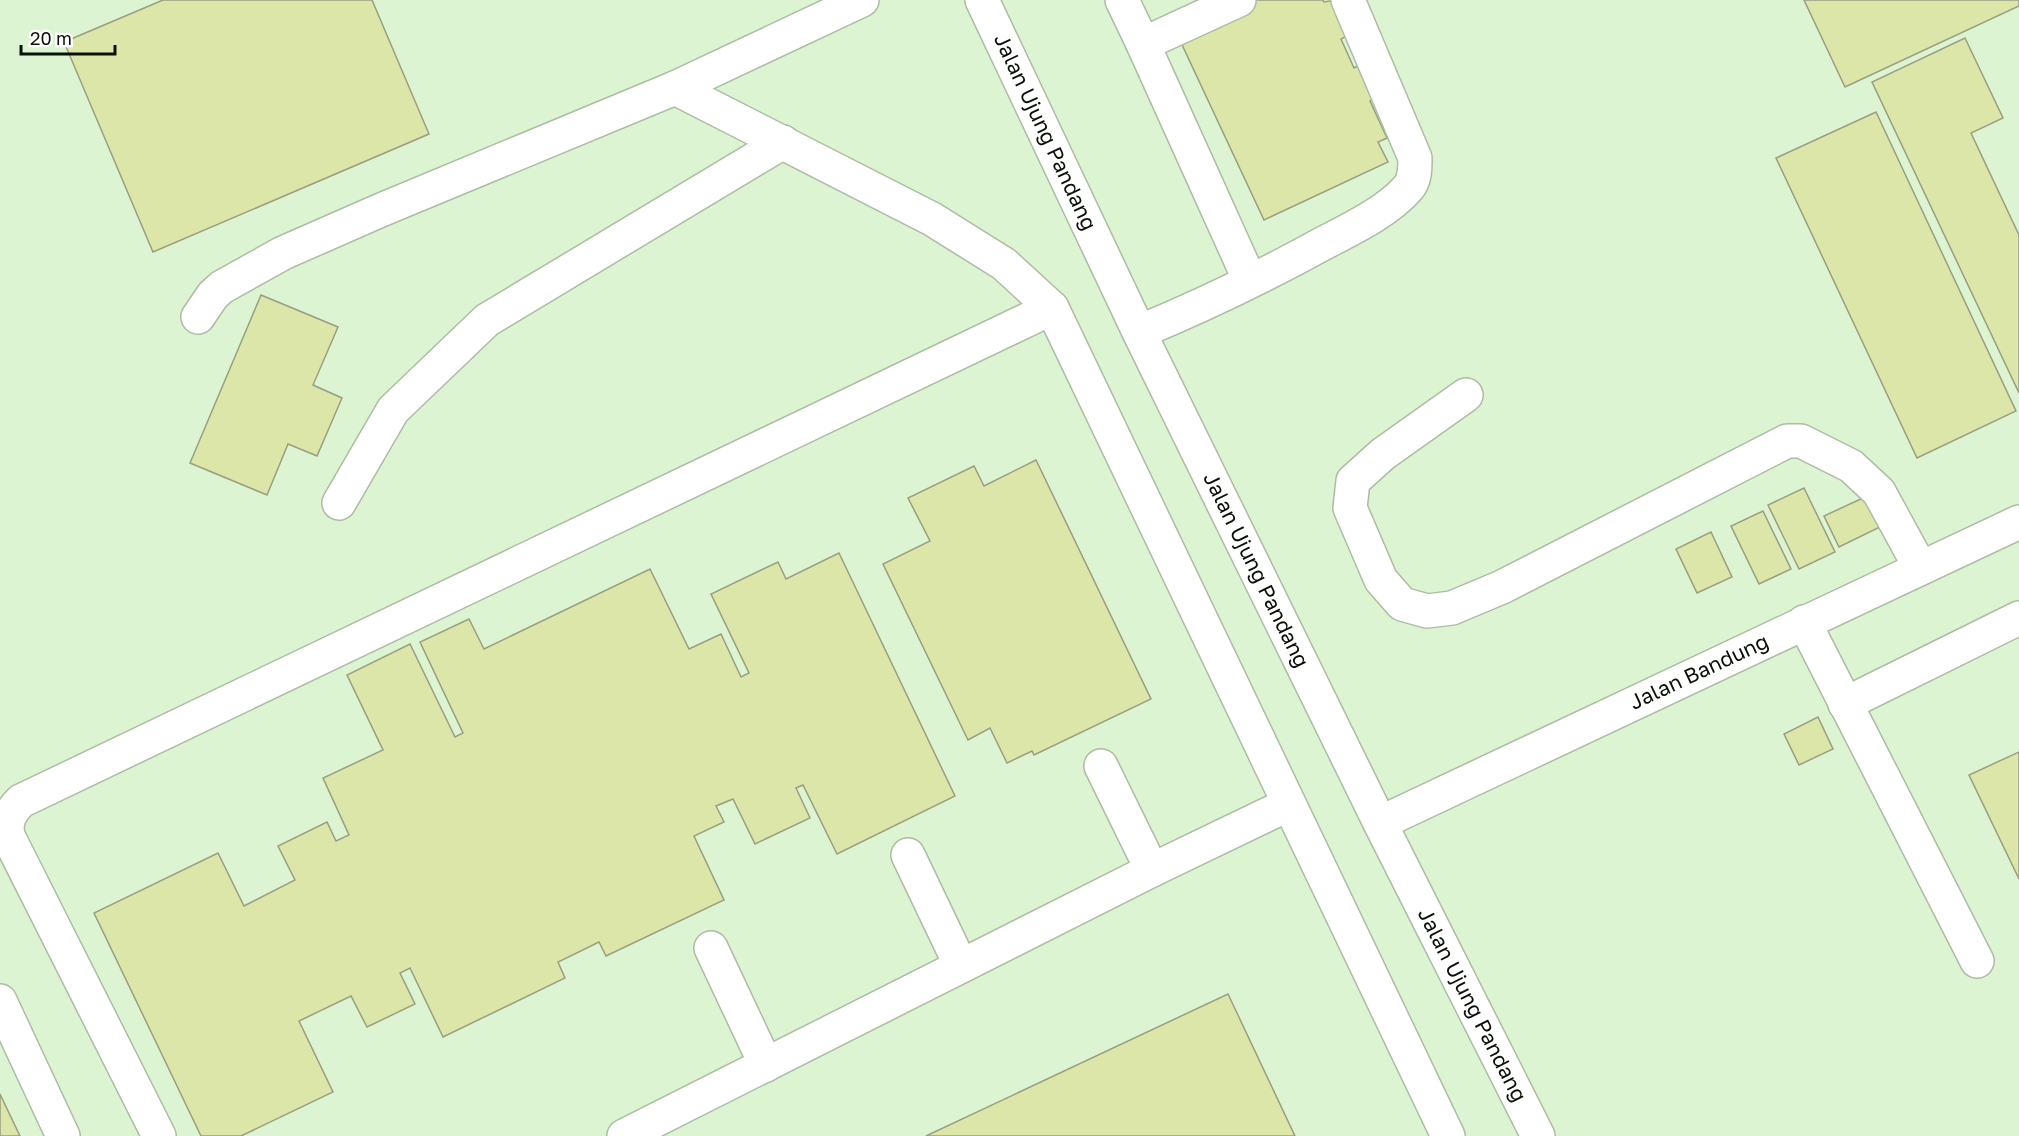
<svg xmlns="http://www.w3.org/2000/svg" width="2019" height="1136" viewBox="0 0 2019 1136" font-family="'Golos Text',sans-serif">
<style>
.built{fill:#ddf4d2}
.building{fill:#dce6a8;stroke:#999e81;stroke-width:1.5}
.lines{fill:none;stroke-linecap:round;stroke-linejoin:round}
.minor-casing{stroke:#abbda3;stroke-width:36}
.minor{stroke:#fff;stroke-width:33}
.labels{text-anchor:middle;stroke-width:4.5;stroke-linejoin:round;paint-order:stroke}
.street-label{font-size:21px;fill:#0a1007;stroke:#fff}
</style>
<rect width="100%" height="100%" fill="#ebffe3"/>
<rect class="built" x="0" y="0" width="2019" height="1136"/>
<g class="building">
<path d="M163 0H372L429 134 153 252 64 42Z"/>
<path d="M1250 0H1323L1324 2 1335 0 1351 34 1341 39 1354 68 1365 62 1381 96 1370 101 1387 138 1378 142 1388 162 1264 220 1177 34Z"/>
<path d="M1804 0H2019V6L1845 87Z"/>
<path d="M1965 38 2003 118 1971 133 2019 235V393L1872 82Z"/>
<path d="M1876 112 2016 411 1917 458 1776 158Z"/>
<path d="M261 295 338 327 313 385 342 398 317 456 288 444 267 495 190 463Z"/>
<path d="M1036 460 1151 699 1034 755 1032 751 1007 763 990 728 968 740 883 564 930 541 908 498 974 466 984 486Z"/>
<path d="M1804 488 1835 552 1799 569 1768 505Z"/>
<path d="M1865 497 1880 527 1839 547 1824 516Z"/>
<path d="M1763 511 1791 569 1759 584 1731 526Z"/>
<path d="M1711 532 1732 577 1697 593 1676 549Z"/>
<path d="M839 553 955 796 837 854 803 785 796 788 810 818 755 844 733 799 716 806 724 822 694 836 724 900 606 956 599 942 558 962 565 978 443 1037 410 968 400 973 415 1004 367 1027 351 996 299 1021 333 1092 241 1136H201L94 913 218 853 244 906 295 880 278 846 327 822 336 841 349 835 323 778 383 750 347 675 410 644 455 737 463 733 420 642 469 619 484 649 650 569 689 649 721 634 741 677 749 673 711 594 778 562 786 579Z"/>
<path d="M1818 717 1833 749 1799 765 1784 734Z"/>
<path d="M2019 752V879L1969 775Z"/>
<path d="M1228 994 1295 1136H926Z"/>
<path d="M0 1094 20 1136H0Z"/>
</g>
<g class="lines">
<g class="minor-casing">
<g id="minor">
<path d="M982 0 1139 332 1380 823 1538 1136"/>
<path d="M1122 0 1143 44 1239 0"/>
<path d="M1143 44 1250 281"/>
<path d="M675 88 932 219 1004 264 1052 308 1448 1136"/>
<path d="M198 317 213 295 222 287 283 253 381 210 675 88 862 0"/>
<path d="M1139 332C1202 306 1264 276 1324 243 1351 229 1387 212 1408 188 1415 180 1415 169 1415 158L1348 0"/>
<path d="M1466 395 1383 454 1353 481 1350 508 1381 580 1402 604 1427 611 1452 608 1502 587 1787 441H1801L1851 466 1879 492 1920 567"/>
<path d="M339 503 393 410 487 320 783 142"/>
<path d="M1804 622 1977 961"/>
<path d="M1845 704 2019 618"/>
<path d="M1101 766 1152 870"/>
<path d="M1380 823 2019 522"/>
<path d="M908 855 961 966"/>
<path d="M711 948 766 1065"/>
<path d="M0 1001 63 1136"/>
<path d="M159 1136 8 836C5 821 10 812 21 801L1052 308"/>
<path d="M624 1136 1152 870 1289 804"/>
</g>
</g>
<use href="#minor" class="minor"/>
</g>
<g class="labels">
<g class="street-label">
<text transform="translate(1045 132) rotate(65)" y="7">Jalan Ujung Pandang</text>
<text transform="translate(1256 570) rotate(64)" y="7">Jalan Ujung Pandang</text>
<text transform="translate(1699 672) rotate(-25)" y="7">Jalan Bandung</text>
<text transform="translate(1472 1005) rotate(63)" y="7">Jalan Ujung Pandang</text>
</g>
</g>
<path d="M21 45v9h94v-9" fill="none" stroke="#0a1007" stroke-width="3"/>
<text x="30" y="45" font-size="18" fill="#0a1007" stroke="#ffffff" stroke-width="4.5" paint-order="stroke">20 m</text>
</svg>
